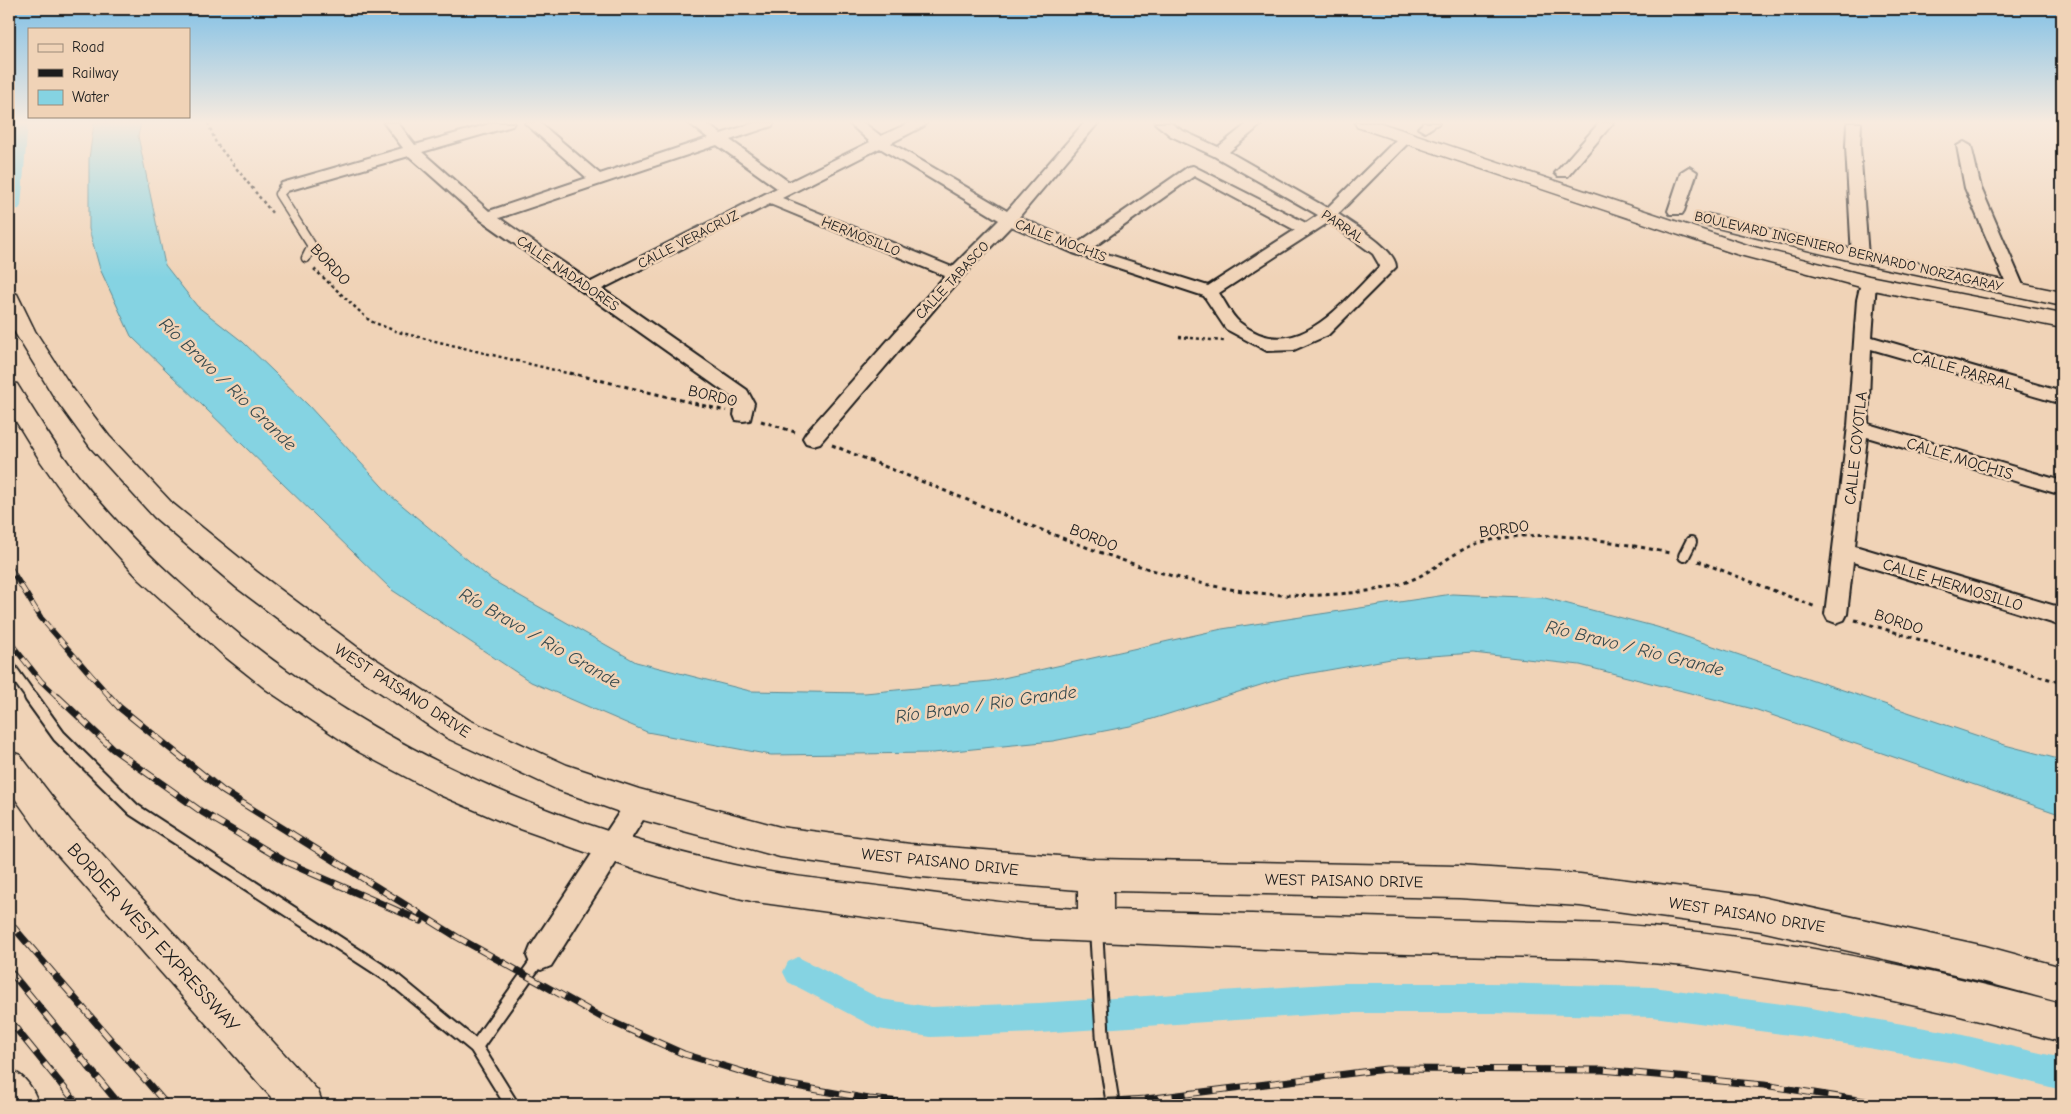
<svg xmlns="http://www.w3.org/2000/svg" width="2071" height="1114" viewBox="0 0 2071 1114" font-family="'Comic Neue',sans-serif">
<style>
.water{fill:#85d3e2;stroke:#5b8a93}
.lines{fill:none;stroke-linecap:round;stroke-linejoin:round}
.canal{fill:#85d3e2;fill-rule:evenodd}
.lane-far2-casing{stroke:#1c1c1c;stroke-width:11}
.lane-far1-casing{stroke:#1c1c1c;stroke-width:14}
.lane-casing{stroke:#1c1c1c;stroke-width:16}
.street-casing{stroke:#1c1c1c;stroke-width:4}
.primary-casing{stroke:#1c1c1c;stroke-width:3}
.highway-casing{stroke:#1c1c1c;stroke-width:3}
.path-far1{stroke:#1c1c1c;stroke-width:2.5;stroke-dasharray:3 3;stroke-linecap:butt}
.path{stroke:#1c1c1c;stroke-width:3;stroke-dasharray:4 4;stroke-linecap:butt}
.lane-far2{stroke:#f0d3b7;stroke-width:8}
.lane-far1{stroke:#f0d3b7;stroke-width:10}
.lane{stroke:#f0d3b7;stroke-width:12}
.street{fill:#f0d3b7;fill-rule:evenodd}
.primary{fill:#f0d3b7;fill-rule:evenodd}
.highway{fill:#f0d3b7;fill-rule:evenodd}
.rail-far1-casing{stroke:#1c1c1c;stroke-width:5.5}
.rail-casing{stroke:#1c1c1c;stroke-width:7}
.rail-far1{stroke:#f0d3b7;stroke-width:4;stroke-dasharray:11;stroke-linecap:butt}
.rail{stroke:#f0d3b7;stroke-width:5;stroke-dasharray:14;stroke-linecap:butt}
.labels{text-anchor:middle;stroke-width:5;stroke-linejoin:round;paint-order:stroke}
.far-street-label{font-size:14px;fill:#1c1c1c;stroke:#f0d3b7}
.street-label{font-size:16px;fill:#1c1c1c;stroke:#f0d3b7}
.water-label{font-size:18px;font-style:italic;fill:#364a4e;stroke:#f0d3b7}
.near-street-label{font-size:19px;fill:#1c1c1c;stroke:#f0d3b7}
</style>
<rect width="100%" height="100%" fill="#f0d3b7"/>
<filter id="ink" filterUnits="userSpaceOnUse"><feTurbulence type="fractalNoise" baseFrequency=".02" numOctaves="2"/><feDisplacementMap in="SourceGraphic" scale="10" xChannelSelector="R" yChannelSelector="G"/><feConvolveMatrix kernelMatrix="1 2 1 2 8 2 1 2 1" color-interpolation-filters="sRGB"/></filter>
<g filter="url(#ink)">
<path class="water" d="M94 123H141L138 136 165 265 197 306 243 342 308 405 391 496 492 580 636 662 750 691 865 693 990 681 1222 629 1452 594 1545 598 1657 627 2005 745 2062 760V815L1757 710 1580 665 1473 653 1391 659 1283 678 1130 726 1053 741 933 753 771 755 647 732 531 682 392 590 131 336 100 269 89 229V159Z"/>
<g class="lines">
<g class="canal">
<path d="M12 123H28L21 206 19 209 9 210V163Z"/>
<path d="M798 957 881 999 931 1007 1039 1003 1342 983H1492L1653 987 1805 1007 1954 1033 2062 1058V1090L1954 1063 1805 1037 1653 1017 1492 1013H1342L1039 1033 931 1037 878 1029 788 982 783 972 788 962Z"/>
</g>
<g class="lane-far2-casing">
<path id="lane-far2" d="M287 186 279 194 312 246 306 258"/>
</g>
<g class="lane-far1-casing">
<g id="lane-far1">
<path d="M1684 556 1691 542"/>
<path d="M9 666 32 698"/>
</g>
</g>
<g class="lane-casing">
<g id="lane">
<path d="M31 697 59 736 134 810 391 977 476 1047 512 1105"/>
<path d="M1096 930 1103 1042 1113 1105"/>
<path d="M476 1047 540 957"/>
</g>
</g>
<g class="street-casing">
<g id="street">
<path d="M384 123H398L415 145 493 123H514L512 126 422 152 489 211 587 178 525 123H540L600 174 708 138 689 123H705L721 134 754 123H774L772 126 730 140 789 182 870 142 849 123H864L881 136 909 123H926L924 126 891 143 1007 211 1084 123H1098L1019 217 1078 243 1188 167 1193 166 1306 223 1318 215 1214 156 1171 136 1155 123H1171L1181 130 1218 147 1248 123H1263L1229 152 1327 208 1402 134H1412L1414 137 1338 214C1352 224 1396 249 1396 267L1328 335 1294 350 1267 351 1226 329 1204 296 1073 253 1011 226 961 278 820 443 813 445 806 443 803 438 806 433 945 276 770 204 602 289 747 390 754 403 750 420 743 421 736 420 734 415 736 403 733 398 481 220 409 156 287 191 279 186 282 183 403 148ZM717 145 777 188 591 282 499 218ZM880 148 999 220 952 267 782 198ZM1194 176 1295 230 1208 286 1091 249ZM1329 222 1373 254 1380 266C1341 303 1296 368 1239 322 1231 315 1225 302 1219 293Z"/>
<path d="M1423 123H1439L1425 132 1418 128Z"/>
<path d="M1599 123H1613L1568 176H1558L1555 173 1558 170Z"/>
<path d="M1847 123H1861L1860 147 1868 257 1860 262 1852 257 1846 147Z"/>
<path d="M1964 142 1971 146 1981 188 2025 290 2023 294H2011L2009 290 1965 188 1957 146Z"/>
<path d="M1689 167 1697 172 1684 211 1682 214H1670L1668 211 1681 172Z"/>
<path d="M1868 277 1874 278 1876 282 1872 337 2062 392V404L1871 349 1868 424 2062 481V495L1867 437 1855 546 2062 608V626L1853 562 1847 614 1844 620 1836 623 1828 620 1825 614 1848 426 1857 300 1862 278Z"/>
<path d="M639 793 648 796 652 804 648 812 551 966 541 970 531 966 527 956 531 946 630 796Z"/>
</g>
</g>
<g class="primary-casing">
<g id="primary">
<path d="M1355 123H1381L1750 246 1869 276 2062 314V328L1868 289 1736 254 1357 127Z"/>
<path d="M1708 214 1860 251 2062 292V306L1860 263 1701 224 1698 220 1701 216Z"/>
<path d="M9 292 17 294 35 331 70 385 109 436 172 503 257 572 357 647 469 720 567 765 639 789 780 827 910 844 1095 859 1459 866 1580 874 1761 897 1985 946 2062 967V1003L1985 982 1761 931 1580 906 1459 898 1113 891V910L1611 924C1764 934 1914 966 2062 1004V1042L1956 1015 1849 991 1686 966 1592 958 1364 953 1026 939 756 902 712 892 636 870 512 826 440 795 359 752 267 690 223 655 140 580 68 500 41 462 9 410V382L17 384C37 416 56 448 79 477 110 516 145 552 182 585 338 729 527 820 734 865 786 877 840 881 893 888 955 896 1016 906 1078 909V890L910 876 780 857 639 819 558 790 447 738 337 663 237 588 154 517 91 448 54 397 9 323Z"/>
</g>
</g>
<g class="highway-casing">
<g id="highway">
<path d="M9 751 20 755 70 820 318 1091 323 1105H278L46 842 9 790Z"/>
<path d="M9 1069C26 1076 33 1088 39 1105H9Z"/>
</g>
</g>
<g class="path-far1">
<path d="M208 123 216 143 273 214"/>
<path d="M314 269 370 321 398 332 575 375"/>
<path d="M1179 337 1224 341"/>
</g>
<g class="path">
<path d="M570 373 726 411"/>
<path d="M761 421 795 432"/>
<path d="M832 445C896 471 960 497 1024 523 1121 561 1216 600 1321 595 1354 593 1391 591 1420 576 1441 565 1459 548 1482 542 1542 527 1610 541 1670 553"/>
<path d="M1698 561 1816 607"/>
<path d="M1855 620 2062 683"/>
</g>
<use href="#lane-far2" class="lane-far2"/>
<use href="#lane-far1" class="lane-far1"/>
<use href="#lane" class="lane"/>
<use href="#street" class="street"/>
<use href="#primary" class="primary"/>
<use href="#highway" class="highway"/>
<g class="rail-far1-casing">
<g id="rail-far1">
<path d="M9 566 41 618 111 698"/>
<path d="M9 641 41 681 59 698"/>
</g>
</g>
<g class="rail-casing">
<g id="rail">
<path d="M58 697 113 749 202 812 286 862 421 921"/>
<path d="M110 697 119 707 223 791 457 937 601 1017 684 1054 779 1083 869 1099 932 1105"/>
<path d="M9 922 167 1105"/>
<path d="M9 970 120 1105"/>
<path d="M9 1020 78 1105"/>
<path d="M1047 1105 1146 1099 1386 1069 1602 1070 1764 1085 1889 1105"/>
</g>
</g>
<use href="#rail-far1" class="rail-far1"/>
<use href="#rail" class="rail"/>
</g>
</g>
<linearGradient id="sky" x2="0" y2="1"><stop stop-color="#80c0e6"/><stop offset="0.44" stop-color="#f8ebdf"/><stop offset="1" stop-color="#f8ebdf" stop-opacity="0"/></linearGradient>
<rect width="2071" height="278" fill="url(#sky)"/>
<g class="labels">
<g class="far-street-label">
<text transform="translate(1343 226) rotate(34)" y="5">PARRAL</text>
<text transform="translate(861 236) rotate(22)" y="5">HERMOSILLO</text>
<text transform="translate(688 239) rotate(-27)" y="5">CALLE VERACRUZ</text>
<text transform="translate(1061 240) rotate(21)" y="5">CALLE MOCHIS</text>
<text transform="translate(1849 251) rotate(13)" y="5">BOULEVARD INGENIERO BERNARDO NORZAGARAY</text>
<text transform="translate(568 273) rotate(35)" y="5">CALLE NADADORES</text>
<text transform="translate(952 280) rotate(-47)" y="5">CALLE TABASCO</text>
</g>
<g class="street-label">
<text transform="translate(331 264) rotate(47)" y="6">BORDO</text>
<text transform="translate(1963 370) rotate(16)" y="6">CALLE PARRAL</text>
<text transform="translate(713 395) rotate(13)" y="6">BORDO</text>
<text transform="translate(1855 448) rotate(-84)" y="6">CALLE COYOTLA</text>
<text transform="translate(1960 458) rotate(17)" y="6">CALLE MOCHIS</text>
<text transform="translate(1504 528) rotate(-8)" y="6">BORDO</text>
<text transform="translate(1094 537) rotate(22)" y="6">BORDO</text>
<text transform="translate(1953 584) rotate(17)" y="6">CALLE HERMOSILLO</text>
<text transform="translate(1899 621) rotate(18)" y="6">BORDO</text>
<text transform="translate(403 690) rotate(33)" y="6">WEST PAISANO DRIVE</text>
<text transform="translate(940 861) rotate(6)" y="6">WEST PAISANO DRIVE</text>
<text transform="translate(1344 880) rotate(1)" y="6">WEST PAISANO DRIVE</text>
<text transform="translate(1747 914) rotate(9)" y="6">WEST PAISANO DRIVE</text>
</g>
<g class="water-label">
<text transform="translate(228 384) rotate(44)" y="6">Río Bravo / Rio Grande</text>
<text transform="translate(540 638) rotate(30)" y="6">Río Bravo / Rio Grande</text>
<text transform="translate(1635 648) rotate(14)" y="6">Río Bravo / Rio Grande</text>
<text transform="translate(986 704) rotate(-8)" y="6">Río Bravo / Rio Grande</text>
</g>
<g class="near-street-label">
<text transform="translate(154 937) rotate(48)" y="7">BORDER WEST EXPRESSWAY</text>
</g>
</g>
<rect width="2071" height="1114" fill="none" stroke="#f0d3b7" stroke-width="30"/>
<rect x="15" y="15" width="2041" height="1084" fill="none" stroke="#1c1c1c" stroke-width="2" filter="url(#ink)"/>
<rect x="28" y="28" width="162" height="90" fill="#f0d3b7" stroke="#9b8a79"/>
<rect x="38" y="44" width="25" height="8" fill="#f0d3b7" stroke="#9b8a79"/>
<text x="72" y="52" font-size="15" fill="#1c1c1c">Road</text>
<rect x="38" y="69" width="25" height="8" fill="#1c1c1c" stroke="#9b8a79"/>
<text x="72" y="78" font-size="15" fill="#1c1c1c">Railway</text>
<rect x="38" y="90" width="25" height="15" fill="#85d3e2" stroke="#9b8a79"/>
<text x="72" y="102" font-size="15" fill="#1c1c1c">Water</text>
</svg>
